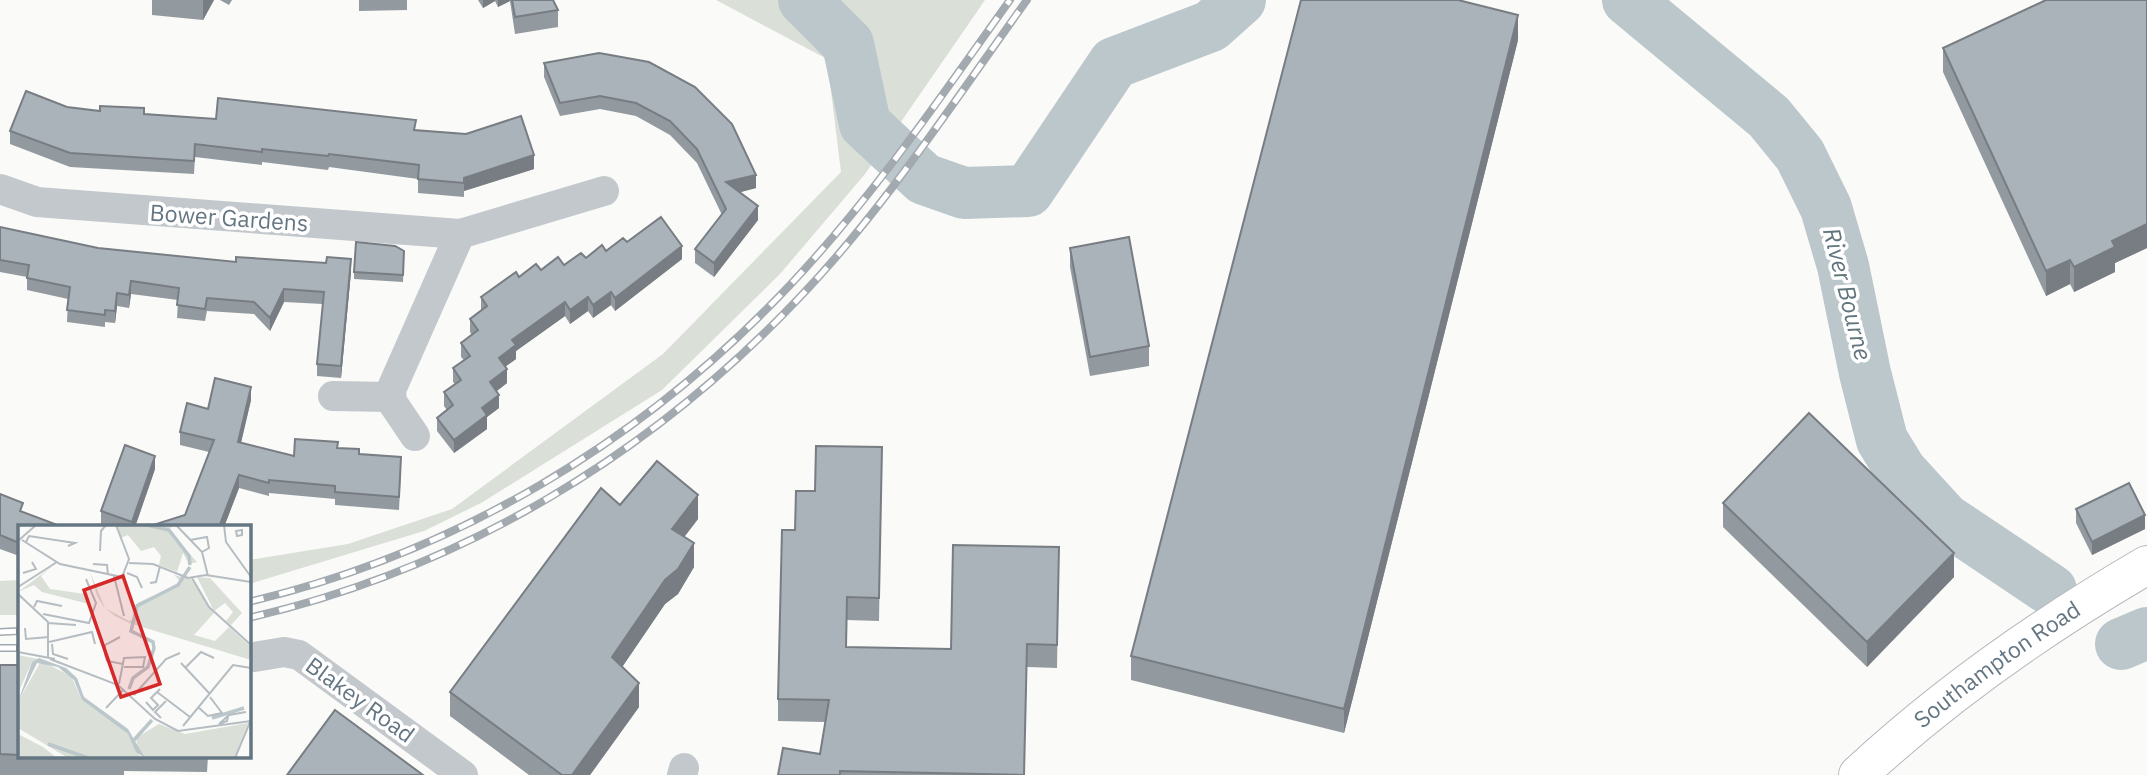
<svg xmlns="http://www.w3.org/2000/svg" width="2147" height="775" viewBox="0 0 2147 775" font-family="'IBM Plex Sans',sans-serif">
<style>
.green{fill:#dadfd7}
.lines{fill:none;stroke-linecap:round;stroke-linejoin:round}
.river{stroke:#bbc7cb;stroke-width:52}
.highway-casing{stroke:#b4b9bd;stroke-width:40}
.street{stroke:#c3c8cc;stroke-width:30}
.highway{stroke:#fff;stroke-width:38}
.rail-casing{stroke:#a2aab0;stroke-width:8}
.rail{stroke:#fff;stroke-width:5;stroke-dasharray:16;stroke-linecap:butt}
.wall{fill:#929a9f}
.shaded-wall{fill:#777d82}
.building{fill:#aab3b9;stroke:#777d82;stroke-width:2}
.labels{text-anchor:middle;stroke-width:7;stroke-linejoin:round;paint-order:stroke}
.street-label{font-size:23px;fill:#657683;stroke:#fff}
.water-label{font-size:24px;font-style:italic;fill:#60757c;stroke:#fff}
.inset-river{fill:none;stroke:#bbc7cb;stroke-width:3.5}
.inset-road{fill:none;stroke:#b5bdc2;stroke-width:2}
.view{fill:#d62828;fill-opacity:0.15;stroke:#d62828;stroke-width:3.5}
.inset-edge{fill:none;stroke:#657683;stroke-width:3.5}
</style>
<rect width="100%" height="100%" fill="#fafaf8"/>
<g class="green">
<path d="M716 0H985L865 174 780 274 662 390 481 503 424 531 249 584V560L348 544 452 509 663 354 841 172 827 59Z"/>
<path d="M19 580V615H0V581Z"/>
</g>
<g class="lines">
<g class="river">
<path d="M804 0 848 44 865 124 924 179 964 193 1028 191 1114 63 1211 26 1240 0"/>
<path d="M1628 0 1769 117 1800 155 1826 208 1843 266 1865 373 1882 440 1901 471 1945 519 2051 590"/>
<path d="M2121 644 2147 633"/>
</g>
<g class="highway-casing">
<g id="highway">
<path id="s1" d="M1858 775C1945 694 2044 625 2147 565"/>
</g>
</g>
<g class="street">
<path d="M0 189 37 202 460 234 604 191"/>
<path d="M333 396 390 397"/>
<path d="M415 436 392 402 391 390 460 234"/>
<path d="M248 658 284 652 299 655 463 775"/>
<path d="M682 775 684 768"/>
</g>
<use href="#highway" class="highway"/>
<g class="rail-casing">
<g id="rail">
<path d="M248 602C457 553 643 441 790 285 872 198 940 98 1010 0"/>
<path d="M248 618C461 569 649 456 799 298 885 208 954 101 1027 0"/>
<path d="M0 632 19 631"/>
<path d="M0 648H19"/>
</g>
</g>
<use href="#rail" class="rail"/>
</g>
<g class="wall">
<path d="M152 0H214L203 20 152 15Z"/>
<path d="M220 0H232L229 5Z"/>
<path d="M359 0H407V10L359 11Z"/>
<path d="M478 0H553L558 10V27L515 34 510 1 498 7 495 1 483 8Z"/>
<path d="M2147 0V248L2115 263V272L2074 292 2070 284 2046 296 1943 72V48Z"/>
<path d="M1518 40 1344 733 1131 680V656Z"/>
<path d="M599 53 756 188 740 192 758 220 714 277 695 263V249L722 215 697 163 670 135 636 116 600 109 560 116 544 77V63Z"/>
<path d="M67 107 100 111 216 119 416 130 534 169 464 191V197L418 193V179L329 167 328 170 262 162V165L195 157 194 174 70 167 10 144V131Z"/>
<path d="M0 227 98 248 236 262 351 272 341 378 317 376V364L323 304 284 302 270 331 254 314 207 311 205 321 177 318 178 300 131 294 129 308 117 306 115 323 105 322V327L67 322 68 299 27 290V277L0 272Z"/>
<path d="M627 242 682 259 615 311 611 305 593 318 588 311 570 324 565 316 516 351V359L505 367 507 383 497 391 499 408 487 417V429L454 453 437 431V418L447 410 444 406V392L455 384 453 382V368L464 360 461 357V343L472 335 470 332V319L481 310V297L519 277 564 265Z"/>
<path d="M1070 248 1149 346V366L1090 376 1070 267Z"/>
<path d="M404 251 403 282 354 279V272Z"/>
<path d="M251 400 241 443 294 456 338 448 359 454 401 470 399 510 335 505V499L269 493V496L239 488 224 527H153V525L185 515 209 452 180 445V432L208 409Z"/>
<path d="M882 447 879 621 847 620 846 647 951 649 1059 547 1057 668 1027 667 1024 775H778L820 754 825 722 778 721V699L815 491Z"/>
<path d="M155 469 135 527H107L101 524V511Z"/>
<path d="M0 494 23 512 55 527H19V556L0 549Z"/>
<path d="M1723 503 1954 577 1867 667 1723 527Z"/>
<path d="M620 505 698 519 684 537 694 567 678 594 665 604 622 667 639 707 590 775H529L450 716V692Z"/>
<path d="M2076 509 2145 529 2092 555 2076 523Z"/>
<path d="M0 665H19V756H208L207 772 124 771V775H0Z"/>
</g>
<g class="shaded-wall">
<path d="M203 0H214L203 20Z"/>
<path d="M483 0H495V1L483 8Z"/>
<path d="M498 0H510V1L498 7Z"/>
<path d="M1518 15V40L1344 733V709Z"/>
<path d="M534 155V169L464 191V197V178Z"/>
<path d="M756 175V188L726 196V182Z"/>
<path d="M758 206V220L714 277V263Z"/>
<path d="M2147 224V248L2115 263V272L2074 292V267L2112 241Z"/>
<path d="M682 246V259L615 311V298Z"/>
<path d="M351 259V272L341 378V366Z"/>
<path d="M2070 260V284L2046 296V271Z"/>
<path d="M131 281V294L129 308V295Z"/>
<path d="M284 289V302L270 331V318Z"/>
<path d="M611 292V305L593 318V305Z"/>
<path d="M117 293V306L115 323V311Z"/>
<path d="M588 297V311L570 324V310Z"/>
<path d="M565 302V316L516 351V359L499 371V358L512 340Z"/>
<path d="M507 369V383L490 396V382Z"/>
<path d="M251 387V400L238 455V442Z"/>
<path d="M499 395V408L487 417V429L454 453V440L482 408Z"/>
<path d="M155 456V469L135 527H132V522Z"/>
<path d="M239 475V488L224 527H219Z"/>
<path d="M698 495V519L672 553V529Z"/>
<path d="M2145 515V529L2092 555V542Z"/>
<path d="M694 543V567L678 594 665 604 612 682V657L665 580Z"/>
<path d="M1954 553V577L1867 667V642Z"/>
<path d="M639 683V707L590 775H572Z"/>
</g>
<g class="building">
<path d="M512 0H553L558 10 515 17Z"/>
<path d="M1301 0H1458L1518 15 1344 709 1131 656Z"/>
<path d="M2046 0H2147V224L2112 241 2115 247 2074 267 2070 260 2046 271 1943 48Z"/>
<path d="M599 53 649 62 695 87 732 124 756 175 726 182 758 206 714 263 695 249 726 209 697 149 670 121 636 103 600 96 560 103 544 63Z"/>
<path d="M26 91 67 107 100 111V106L144 108V114L216 119 218 98 416 120 414 130 466 134 521 116 534 155 464 178V183L418 179 419 165 329 154 328 156 262 149V152L195 144 194 161 70 153 10 131Z"/>
<path d="M661 217 682 246 615 298 611 292 593 305 588 297 570 310 565 302 512 340 516 345 499 358 507 369 490 382 499 395 482 408 487 415 454 440 437 418 453 405 444 392 461 380 453 368 470 356 461 343 478 330 470 319 487 306 481 297 516 272 519 277 536 264 541 270 558 257 564 265 581 253 586 258 602 245 606 251 623 238 627 242Z"/>
<path d="M0 227 98 248 236 262V257L326 263 327 257 351 259 341 366 317 364 324 292 284 289 270 318 254 302 207 298 205 309 177 305 179 288 131 281 129 295 117 293 115 311 105 310V315L67 310 70 287 27 278 29 265 0 260Z"/>
<path d="M1129 237 1149 346 1090 357 1070 248Z"/>
<path d="M356 242 395 246 404 251 403 275 354 272Z"/>
<path d="M215 378 251 387 238 442 294 456 295 439 338 442 337 448 359 449V454L401 457 399 497 335 492V486L269 480V483L239 475 219 527H154L153 525 185 515 214 440 180 432 187 403 208 409Z"/>
<path d="M1809 413 1954 553 1867 642 1723 503Z"/>
<path d="M125 445 155 456 132 522 101 511Z"/>
<path d="M816 446 882 447 879 598 847 597 846 647 951 649 953 545 1059 547 1057 645 1027 644 1024 775 840 771V775H778L783 748 820 754 829 700 778 699 782 530H795L796 491H815Z"/>
<path d="M657 461 698 495 672 529 694 543 678 569 665 580 612 657 639 683 572 775H562L450 692 601 488 620 505Z"/>
<path d="M2129 483 2145 515 2092 542 2076 509Z"/>
<path d="M0 494 23 503 20 511 55 524 54 527H19V543L0 535Z"/>
<path d="M0 665H19V755L0 754Z"/>
<path d="M335 710 423 775H287Z"/>
</g>
<g class="labels">
<g class="street-label">
<text transform="translate(229 218) rotate(4)" y="8">Bower Gardens</text>
<text dy="8" stroke="none"><textPath href="#s1" startOffset="178">Southampton Road</textPath></text>
<text transform="translate(360 700) rotate(36)" y="8">Blakey Road</text>
</g>
<g class="water-label">
<text transform="translate(1847 294) rotate(76)" y="8">River Bourne</text>
</g>
</g>
<g transform="translate(18 525)">
<rect width="233" height="233" fill="#fafaf8"/>
<path d="M99 0H156L150 5 179 37 171 39 165 28 159 47 141 40 143 31 136 22 123 26 110 10 103 13ZM36 40 23 51 32 64 67 69 71 79 24 67 16 60 0 67ZM72 47 87 83 111 96 116 94 119 78 164 58 156 50 173 54 196 88 176 110 197 116 211 102 233 122V135L111 98 97 91 86 82 79 71ZM179 52 192 53 224 88 213 100 208 96 215 87 207 78 196 86ZM0 130 20 134 14 137 0 168ZM23 136 53 151 64 175 110 209 123 233H50L0 203V177ZM230 198 216 233H127L120 224 118 213 141 199 167 209ZM0 209 25 222 39 233H0Z" fill="#dadfd7"/>
<path d="M21 133 48 143 59 153 66 172 110 204 127 233 118 227 110 209 64 175 56 155 40 142 19 138 0 177 14 137Z" fill="#bbc7cb"/>
<path class="inset-river" d="M129 0 151 5 171 31 172 40M111 164 115 153 130 142 136 123 135 117 113 106 119 81 160 60 172 42M194 193 226 183M116 215 134 195M30 219 70 233"/>
<path class="inset-road" d="M158 0 184 27 190 51M206 0 208 17 233 52M224 5V10L219 11 218 6ZM4 15 42 39 104 52 111 34 98 0M172 15 189 12 191 23 184 27M0 16 18 0M8 17 11 11 57 18 50 21M82 26 83 6 88 0M111 38 135 39 170 53 188 50 233 57M75 39 89 40 90 50M5 48 18 44 14 37M109 48 119 52 124 63M96 51 106 91M174 53 191 82 233 120M132 58 138 57 142 41M0 62 39 37M0 69 30 97V132M16 82 19 76 44 81M25 89 71 98 78 78 68 54M30 98 58 100M7 103 8 114 31 112M102 112 87 120V129L89 136 105 139M31 117 74 107 77 119M34 119 35 129 50 134M0 127 37 134M32 134 100 160 137 194 160 206 233 196M163 138 191 168M167 143 183 127 196 133M101 159 106 133 127 132 125 142H106M139 167 172 192M116 170 148 134 162 128M128 177 135 185 140 180 133 173 142 164M180 182 190 191 204 188 192 172M88 183 106 164M210 191 209 196 201 199 211 190 228 187M143 193 137 187 148 176M165 201 215 140 233 143M217 233 232 197"/>
<path class="view" d="M105 51 142 159 103 172 66 65Z"/>
<rect width="233" height="233" class="inset-edge"/>
</g>
</svg>
